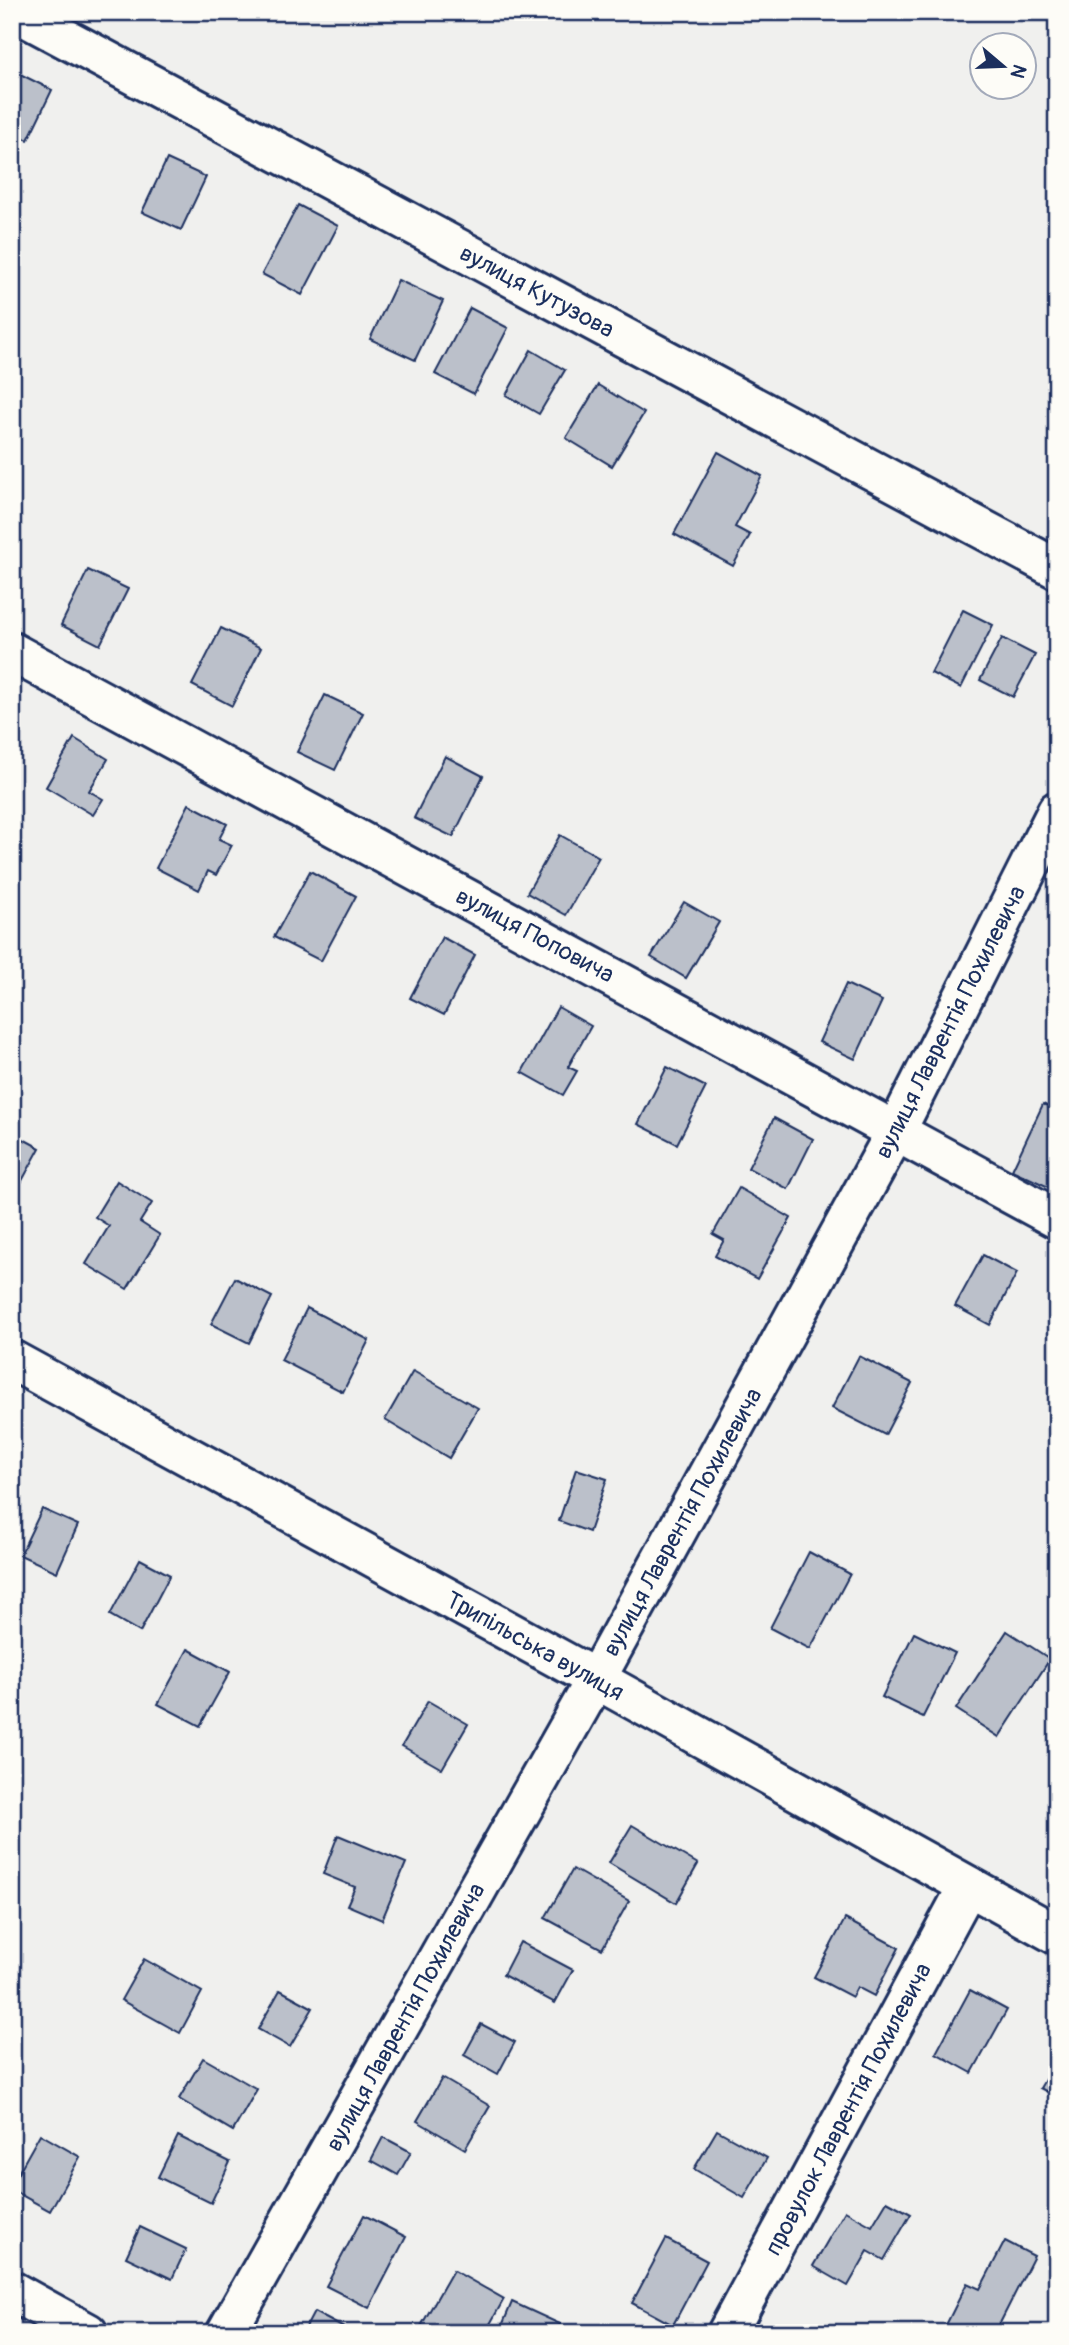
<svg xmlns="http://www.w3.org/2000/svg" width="1069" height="2345" viewBox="0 0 1069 2345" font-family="Pangolin,sans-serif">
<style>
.building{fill:#bbc0ca;stroke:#1b2f5e;stroke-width:2}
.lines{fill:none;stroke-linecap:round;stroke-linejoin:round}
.minor-casing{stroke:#1b2f5e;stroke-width:44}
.major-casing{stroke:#1b2f5e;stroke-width:44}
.minor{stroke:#fdfcf7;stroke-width:38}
.major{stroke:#fdfcf7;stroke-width:38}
.labels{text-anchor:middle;stroke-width:5;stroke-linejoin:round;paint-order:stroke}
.street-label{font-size:24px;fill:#1b2f5e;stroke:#fdfcf7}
</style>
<rect width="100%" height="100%" fill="#f0f0ee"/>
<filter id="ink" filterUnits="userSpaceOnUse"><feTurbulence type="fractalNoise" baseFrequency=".0143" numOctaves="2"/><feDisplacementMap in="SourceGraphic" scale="14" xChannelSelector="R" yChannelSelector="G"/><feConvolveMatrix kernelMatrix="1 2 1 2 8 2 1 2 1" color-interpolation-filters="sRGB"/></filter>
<g filter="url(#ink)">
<g class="building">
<path d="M12 70 52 90 28 140 12 132Z"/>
<path d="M167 159 206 177 181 230 142 212Z"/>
<path d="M298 205 338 226 302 295 262 274Z"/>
<path d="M398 280 443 301 415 360 370 339Z"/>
<path d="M470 308 508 328 474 394 435 374Z"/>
<path d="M531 350 565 370 539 414 506 395Z"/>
<path d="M598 385 644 413 612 466 566 438Z"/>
<path d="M718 452 762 476 735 527 750 535 733 566 674 534Z"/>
<path d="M88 570 128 589 100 645 61 625Z"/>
<path d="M963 610 993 625 961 688 931 673Z"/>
<path d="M221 628 261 648 232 706 192 685Z"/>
<path d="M1002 638 1035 655 1013 697 980 680Z"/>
<path d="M325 695 363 713 335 770 297 752Z"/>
<path d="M74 738 108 759 89 791 103 799 93 815 46 787Z"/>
<path d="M445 756 483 776 453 837 414 818Z"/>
<path d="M189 804 227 824 219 839 232 845 216 875 208 871 199 890 156 868Z"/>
<path d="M560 835 599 857 566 915 527 893Z"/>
<path d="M310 871 356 896 321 961 274 937Z"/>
<path d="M684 902 719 922 686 978 651 957Z"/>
<path d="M442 937 475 955 444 1015 410 998Z"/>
<path d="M846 984 882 1001 855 1059 819 1042Z"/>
<path d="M558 1007 591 1026 568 1067 577 1071 563 1095 522 1072Z"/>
<path d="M667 1067 706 1087 677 1144 638 1124Z"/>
<path d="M1043 1104 1057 1111V1191L1012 1170Z"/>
<path d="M774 1118 813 1139 788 1189 748 1168Z"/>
<path d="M12 1133 40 1148 12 1199Z"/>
<path d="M117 1181 152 1203 140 1222 160 1235 127 1289 86 1264 109 1226 95 1217Z"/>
<path d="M739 1188 791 1218 757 1279 715 1256 724 1240 713 1234Z"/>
<path d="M983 1255 1017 1273 990 1325 955 1306Z"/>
<path d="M235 1278 272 1297 249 1343 211 1324Z"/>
<path d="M307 1308 369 1340 343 1392 281 1360Z"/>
<path d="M859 1356 912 1383 885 1435 832 1408Z"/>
<path d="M413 1371 478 1408 449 1458 385 1420Z"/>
<path d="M576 1469 607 1479 589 1532 559 1521Z"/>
<path d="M42 1509 78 1525 57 1572 20 1555Z"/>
<path d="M809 1552 850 1574 810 1649 770 1628Z"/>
<path d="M140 1559 170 1575 140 1632 110 1615Z"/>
<path d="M1007 1631 1050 1659 999 1737 956 1709Z"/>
<path d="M914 1633 955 1653 923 1717 882 1697Z"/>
<path d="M188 1649 230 1672 200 1726 158 1704Z"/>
<path d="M428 1701 468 1724 442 1769 402 1746Z"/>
<path d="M632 1825 698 1864 676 1903 609 1863Z"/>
<path d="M338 1835 406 1863 382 1920 347 1905 355 1887 323 1874Z"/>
<path d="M573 1869 629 1901 602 1949 545 1918Z"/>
<path d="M845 1919 899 1948 874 1996 857 1987 852 1997 814 1977Z"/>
<path d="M520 1942 573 1970 555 2003 503 1975Z"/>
<path d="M144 1959 202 1992 180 2033 121 2000Z"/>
<path d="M280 1990 313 2008 290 2047 258 2029Z"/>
<path d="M970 1990 1007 2010 972 2073 936 2053Z"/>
<path d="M481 2024 515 2042 498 2074 464 2055Z"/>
<path d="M203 2058 257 2089 233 2131 179 2099Z"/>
<path d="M1057 2060V2097L1040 2088Z"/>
<path d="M442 2078 490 2106 465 2149 417 2121Z"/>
<path d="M717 2130 767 2158 744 2198 694 2169Z"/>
<path d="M40 2134 80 2157 50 2211 12 2190V2184Z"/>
<path d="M178 2136 230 2162 211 2203 158 2177Z"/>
<path d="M383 2137 411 2152 398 2175 371 2160Z"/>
<path d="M887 2201 911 2214 884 2260 868 2251 848 2286 813 2266 845 2211 872 2226Z"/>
<path d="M364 2215 406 2237 369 2308 326 2286Z"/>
<path d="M140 2227 186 2249 172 2279 126 2257Z"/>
<path d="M666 2239 707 2261 673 2325 632 2303Z"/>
<path d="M1005 2241 1034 2256 995 2333H942L967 2283 980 2289Z"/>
<path d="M453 2270 504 2299 485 2333H417Z"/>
<path d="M512 2302 560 2324 556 2333H499Z"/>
<path d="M314 2312 344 2328 341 2333H303Z"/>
</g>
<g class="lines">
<g class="minor-casing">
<g id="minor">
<path d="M16 12 1057 569"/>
<path d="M12 652 1057 1219"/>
<path d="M12 2291 88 2333"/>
<path d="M226 2333 596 1679 896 1131 1057 811"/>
<path d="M727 2333 968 1886"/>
</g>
</g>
<g class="major-casing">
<path id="major" d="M12 1360 596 1679 1057 1935"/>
</g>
<use href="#minor" class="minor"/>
<use href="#major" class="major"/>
</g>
</g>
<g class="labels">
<g class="street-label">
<text transform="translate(537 291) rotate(28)" y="8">вулиця Кутузова</text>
<text transform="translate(535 935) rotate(28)" y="8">вулиця Поповича</text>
<text transform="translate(950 1022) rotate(-63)" y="8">вулиця Лаврентія Похилевича</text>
<text transform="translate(682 1522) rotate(-61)" y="8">вулиця Лаврентія Похилевича</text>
<text transform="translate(535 1646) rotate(29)" y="8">Трипільська вулиця</text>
<text transform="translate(405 2017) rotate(-61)" y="8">вулиця Лаврентія Похилевича</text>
<text transform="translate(848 2109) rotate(-62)" y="8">провулок Лаврентія Похилевича</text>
</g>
</g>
<rect width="1069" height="2345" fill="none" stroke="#fdfcf7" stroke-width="42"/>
<rect x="21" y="21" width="1027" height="2303" fill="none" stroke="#1b2f5e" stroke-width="2.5" filter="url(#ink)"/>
<g transform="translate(1003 66) rotate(109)"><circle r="33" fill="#fdfcf7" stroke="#a3aaba" stroke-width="2"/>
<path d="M0-5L12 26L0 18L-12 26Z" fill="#1b2f5e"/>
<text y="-10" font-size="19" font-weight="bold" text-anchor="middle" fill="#1b2f5e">N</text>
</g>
</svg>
